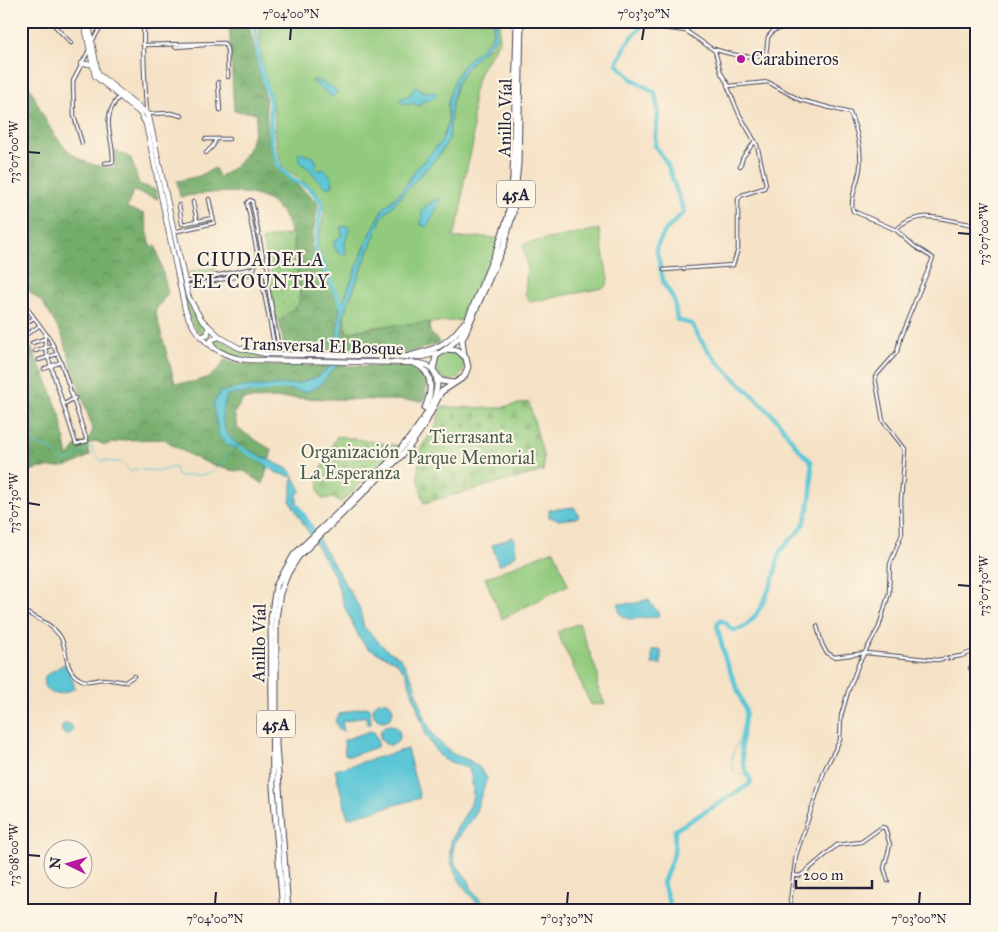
<svg xmlns="http://www.w3.org/2000/svg" width="998" height="932" viewBox="0 0 998 932" font-family="'IM FELL Great Primer',serif">
<style>
.green{fill:#92ca7d;stroke:#5a765c}
.forest{fill:url(#forest-crowns);stroke:#4c6854}
.cemetery{fill:url(#cemetery-stones);stroke:#5a765c}
.park{fill:url(#park-dots);stroke:#5a765c}
.water{fill:#5bc6d6;stroke:#3e7488}
.lines{fill:none;stroke-linecap:round;stroke-linejoin:round}
.stream{stroke:#5bc6d6;stroke-width:1}
.river{stroke:#5bc6d6;stroke-width:4.5}
.minor-casing{stroke:#423f50;stroke-width:4.5}
.tertiary-casing{stroke:#423f50;stroke-width:5}
.primary-casing{stroke:#423f50;stroke-width:6}
.trunk-casing{stroke:#423f50;stroke-width:7}
.minor{stroke:#fff;stroke-width:2.5}
.tertiary{stroke:#fff;stroke-width:3}
.primary{stroke:#fff;stroke-width:4.5}
.trunk{stroke:#fff;stroke-width:5}
.ticks{fill:none;stroke:#22223b;stroke-width:2}
.poi-dot{fill:#b5179e;stroke:#fcf5e5;stroke-width:2}
.labels{text-anchor:middle;stroke-width:4.5;stroke-linejoin:round;paint-order:stroke}
.shield{fill:#fcf5e5;stroke:#63616e;stroke-width:1}
.shield-label{font-size:16px;font-weight:bold;fill:#22223b}
.poi-label{font-size:18px;fill:#22223b;stroke:#fcf5e5;text-anchor:start}
.street-label{font-size:18px;fill:#22223b;stroke:#fcf5e5}
.park-label{font-size:18px;fill:#495d52;stroke:#fcf5e5}
.neighbourhood-label{font-size:19px;letter-spacing:1px;fill:#22223b;stroke:#fcf5e5}
.neatline{fill:none;stroke:#22223b;stroke-width:2}
.ticks-label{font-size:12px;text-anchor:middle;fill:#22223b}
</style>
<defs>
<pattern id="forest-crowns" width="20" height="18" patternUnits="userSpaceOnUse" patternTransform="scale(1.25)"><rect width="20" height="18" fill="#75ae6c"/><path d="M2 6a3 3 0 1 1 6 0M12 15a3 3 0 1 1 6 0" fill="none" stroke="#608d5a"/></pattern>
<pattern id="cemetery-stones" width="16" height="16" patternUnits="userSpaceOnUse" patternTransform="scale(1.25)"><rect width="16" height="16" fill="#92ca7d"/><path d="M2 7V4a2 2 0 0 1 4 0v3zM10 15v-3a2 2 0 0 1 4 0v3z" fill="#7ead6d"/></pattern>
<pattern id="park-dots" width="8" height="8" patternUnits="userSpaceOnUse" patternTransform="scale(1.25)"><rect width="8" height="8" fill="#92ca7d"/><path d="M2 2h.1M6 6h.1" fill="none" stroke="#7ead6d" stroke-width="1.8" stroke-linecap="round"/></pattern>
</defs>
<rect width="100%" height="100%" fill="#fcf5e5"/>
<filter id="ink" filterUnits="userSpaceOnUse"><feTurbulence type="fractalNoise" baseFrequency=".02" numOctaves="2"/><feDisplacementMap in="SourceGraphic" scale="10" xChannelSelector="R" yChannelSelector="G"/><feConvolveMatrix kernelMatrix="1 2 1 2 8 2 1 2 1" color-interpolation-filters="sRGB"/></filter>
<filter id="wash" filterUnits="userSpaceOnUse"><feTurbulence type="fractalNoise" baseFrequency=".0096" numOctaves="4" result="noise"/><feDisplacementMap in="SourceGraphic" scale="20" xChannelSelector="R" yChannelSelector="G"/><feGaussianBlur stdDeviation="1.12" result="paint"/><feColorMatrix in="noise" values="0 0 0 0 0 0 0 0 0 0 0 0 0 0 0 0 0 1.4 0 .05"/><feComposite in="paint" operator="in"/></filter>
<g filter="url(#wash)">
<rect width="100%" height="100%" fill="#f5e2c6"/>
<g class="green">
<path d="M259 21H493V32L490 40 466 62 448 101V123L441 142 417 168 400 193 383 209 368 239 342 305 317 248 325 210 323 200 313 189 282 166 276 142 274 111 262 64Z"/>
<path d="M497 21H500L499 41 480 72 473 94V143L464 180 461 212 453 238 485 237 502 239 468 320 372 327 347 333 344 313 382 217 440 154 449 139 452 102 457 83 476 57 493 44Z"/>
<path d="M599 229 608 279 607 285 603 288 530 302 525 295 527 267 523 244Z"/>
<path d="M215 267 216 270 206 275 188 273Z"/>
<path d="M181 283C184 295 188 306 195 317 199 322 205 326 207 333L203 335C187 324 184 300 181 283Z"/>
<path d="M217 338 239 350 282 357C261 358 227 362 213 343L214 339Z"/>
<circle cx="450" cy="366" r="14"/>
<path d="M554 550 568 585 502 619 485 578Z"/>
<path d="M579 623 598 675 597 686 605 704 591 705 557 632Z"/>
</g>
<g class="forest">
<path d="M229 21H248L265 97 268 139 279 170 318 203 311 246 341 306 346 333C374 326 401 325 429 322L430 332 440 343 408 353 285 350 279 321 298 304 300 296C298 270 296 226 277 207 256 185 206 193 180 197L177 181 199 176 215 168 219 177C248 161 253 144 257 113L234 111Z"/>
<path d="M21 67C43 112 55 166 115 168V150L131 158 139 184 156 190 158 199 133 191 127 208 144 214 151 247 156 246 168 293 155 311 175 383C195 383 215 380 224 360L252 365 409 366C428 376 428 381 424 401L289 398 244 399 234 413 238 429 272 450 263 484 244 471C224 473 181 453 165 439L125 440 105 445 96 441 87 445 90 455C83 459 76 464 68 466 54 469 33 465 21 476V328L47 380 60 415 68 457 77 445 87 442 93 430 62 335 43 303 21 284Z"/>
</g>
<g class="cemetery">
<path d="M529 402 543 454 544 471 424 503 418 478 419 451 436 425 441 407 497 408Z"/>
<path d="M337 436 401 446 341 502 333 498 322 499C311 480 328 454 337 436Z"/>
</g>
<path class="park" d="M292 233 300 296 298 304 279 321 275 319 267 277 271 274C271 263 264 251 262 240Z"/>
<g class="water">
<path d="M493 21H497L496 38 466 68 457 83 452 102 449 139 440 154 382 217 344 313 338 364 319 386 309 391 302 392 275 386 249 393 227 395 222 414 225 431 236 444 290 470 301 490 297 495V503L359 607 364 627 388 651 400 657 413 680 425 719 435 738 453 754 469 760 480 768 487 778 474 817 455 842 453 850 455 863 469 881 472 890 490 911H485C465 891 440 863 454 834 468 805 479 805 469 769L443 759 435 750 426 735 406 673 395 661 367 648 359 637 345 608 335 577 290 501 293 477 277 473 244 450 229 446 219 437 213 405 220 392 243 387 297 384 317 377 333 364 340 309 368 239 383 209 400 193 417 168 441 142 448 123V101L455 78 466 62 490 40 493 32Z"/>
<path d="M316 80 334 88 338 92 332 97 312 81Z"/>
<path d="M415 86 425 92H434L437 94 433 99 423 101 419 106 413 103 408 105 402 103 400 99 410 95Z"/>
<path d="M298 153 314 157 317 164 314 167 318 171 321 169 326 170 333 180 332 187C319 190 315 169 301 164Z"/>
<path d="M439 197 440 202 429 224 426 227 421 225 422 209Z"/>
<path d="M347 226 350 229 345 243 346 254 343 255 336 251 333 242 342 235 341 227Z"/>
<path d="M574 507 579 516 576 518 559 520 549 517V510Z"/>
<path d="M512 537 515 539 516 555 499 566 492 545Z"/>
<path d="M648 599 659 614 658 617 628 619 620 614 618 604 637 603Z"/>
<rect x="652" y="650" width="9" height="14"/>
<path d="M64 664 70 673 75 688C63 694 52 698 44 686L45 676Z"/>
<circle cx="383" cy="711" r="10"/>
<path d="M364 707 370 708 371 724 368 725 365 716 342 722 344 731 339 730 335 720 339 714Z"/>
<circle cx="67" cy="729" r="5.5"/>
<circle cx="390" cy="735" r="10"/>
<path d="M370 731 375 733 378 743 377 747 351 756 345 754 344 740Z"/>
<path d="M407 749 420 798 348 818 335 770Z"/>
</g>
<g class="lines">
<g class="stream">
<path d="M21 429 37 445 52 449 63 461 71 460 92 446 93 452 102 461 120 462 131 472 134 469 159 471 175 467 177 476C182 477 187 475 193 475 215 476 223 467 231 447"/>
<path d="M744 731C738 742 727 758 734 771L749 776"/>
</g>
<g class="river">
<path d="M254 21 259 61 270 102 271 141 279 167 293 180 309 188 322 202 315 248 343 308"/>
<path d="M646 21 627 43 617 64 632 79 655 93 658 110 655 146 667 163 684 212 665 231 656 248 664 284 674 299 677 320 692 324C710 364 748 387 776 419 788 433 796 450 811 461 813 480 811 500 806 518 801 534 789 538 781 551 777 557 777 566 775 573 769 591 754 632 732 630L726 623 720 620 717 625 725 658 746 711 741 744 744 766 751 782 747 786 675 830 674 854 663 883 669 902 668 911"/>
<path d="M253 391 288 387"/>
<path d="M240 448 259 459"/>
<path d="M298 506 316 535"/>
<path d="M620 911H633"/>
</g>
</g>
</g>
<g filter="url(#ink)">
<g class="lines">
<g class="minor-casing">
<g id="minor">
<path d="M50 21 71 43"/>
<path d="M613 21 625 24 639 22 656 27 686 31 694 21"/>
<path d="M686 31 715 51 721 73 729 86 768 82 800 100 850 113C857 131 862 148 860 168 859 180 849 199 853 211L896 230 914 246 933 258 900 338 897 352 875 377 883 421 905 449 901 501 902 534 890 564 889 593 879 627 859 663 848 692 841 716 840 740 825 769 796 855 790 901 794 911"/>
<path d="M92 42 104 21"/>
<path d="M143 45 224 43 227 49 228 77"/>
<path d="M175 47 204 45"/>
<path d="M714 49C732 55 748 59 766 54L768 37 774 30 810 21"/>
<path d="M21 63 27 73"/>
<path d="M218 82 220 110"/>
<path d="M147 114 171 113 182 116"/>
<path d="M205 139H229"/>
<path d="M82 143 74 116 73 81 89 50"/>
<path d="M206 153 213 146 216 139"/>
<path d="M105 163 113 162C114 137 99 120 119 97"/>
<path d="M740 166 743 157 755 141"/>
<path d="M193 202 197 221"/>
<path d="M179 205 182 224 213 218"/>
<path d="M896 230C921 206 947 222 977 225"/>
<path d="M173 232 214 223 209 199"/>
<circle cx="261" cy="269" r="7"/>
<path d="M259 262 247 203 250 200 252 201 264 262"/>
<path d="M664 270 733 265 738 249V199L742 195 764 188 766 184 757 145 739 114 727 85"/>
<path d="M266 275 280 354"/>
<path d="M261 277 276 354"/>
<path d="M185 282 254 268"/>
<path d="M187 286 255 273"/>
<path d="M21 300 50 339 61 362 87 441 76 444 45 348V335"/>
<path d="M24 324 34 318"/>
<path d="M27 334 39 326"/>
<path d="M32 343 44 339"/>
<path d="M35 351 53 345"/>
<path d="M39 360 57 354"/>
<path d="M44 369 61 362"/>
<path d="M64 404 75 398"/>
<path d="M21 610C35 618 50 622 60 636 69 649 62 672 82 680 89 683 94 680 101 679 109 679 117 681 125 682L134 676"/>
<path d="M817 626 822 644 826 652 834 657 866 653 937 660 961 656 977 650"/>
<path d="M977 661 970 668 977 676"/>
<path d="M793 875 799 876 803 874 837 845 861 842 882 827 885 828 890 845 884 868 888 881"/>
</g>
</g>
<g class="tertiary-casing">
<path id="tertiary" d="M144 21C142 56 146 91 147 125"/>
</g>
<g class="primary-casing">
<g id="primary">
<path d="M84 21 95 76 140 113 146 124 185 309C195 338 217 356 247 360L419 363 427 365 433 371"/>
<path d="M88 21 98 74 143 110 149 117 188 296 201 319 220 337 239 348 266 354 422 357 437 353"/>
<path d="M81 64H92"/>
<path d="M201 337 208 334V326"/>
<path d="M213 348 211 340 219 337"/>
</g>
</g>
<g class="trunk-casing">
<g id="trunk">
<path d="M448 348 461 335 497 249 508 217 513 178 517 21"/>
<path d="M464 355 462 340 504 245 513 213 518 164 521 21"/>
<path d="M405 357C434 350 445 348 464 323"/>
<path d="M411 362C434 369 433 390 425 408"/>
<path d="M283 911 273 787 271 619 276 586 294 555C324 523 450 420 436 376"/>
<path d="M288 911 276 745V618L280 593 288 573 298 557 406 451 425 424 441 392 464 377 468 367 466 358 457 350 446 349 436 356 433 370 441 381 454 383"/>
</g>
</g>
<use href="#minor" class="minor"/>
<use href="#tertiary" class="tertiary"/>
<use href="#primary" class="primary"/>
<use href="#trunk" class="trunk"/>
</g>
</g>
<path class="ticks" d="M290 40 291 28M642 40 644 28M28 152 40 153M958 233 970 234M28 503 40 505M958 585 970 586M28 855 40 856M215 904 216 892M567 904 568 892M919 904 920 892"/>
<circle class="poi-dot" cx="741" cy="59" r="5"/>
<g class="labels">
<g class="shield">
<rect x="497" y="180.5" width="38" height="27" rx="4"/>
<rect x="257" y="710.5" width="38" height="27" rx="4"/>
</g>
<g class="shield-label">
<text x="516" y="200">45A</text>
<text x="276" y="730">45A</text>
</g>
<g class="poi-label">
<text x="751" y="65">Carabineros</text>
</g>
<g class="street-label">
<text transform="translate(505 118) rotate(-89)" y="6">Anillo Víal</text>
<text transform="translate(322 346) rotate(2)" y="6">Transversal El Bosque</text>
<text transform="translate(259 643) rotate(-89)" y="6">Anillo Víal</text>
</g>
<g class="park-label">
<text x="471" y="443">Tierrasanta<tspan x="471" dy="21">Parque Memorial</tspan></text>
<text x="350" y="458">Organización<tspan x="350" dy="21">La Esperanza</tspan></text>
</g>
<g class="neighbourhood-label">
<text x="261" y="266">CIUDADELA<tspan x="261" dy="22">EL COUNTRY</tspan></text>
</g>
</g>
<rect width="998" height="932" fill="none" stroke="#fcf5e5" stroke-width="55"/>
<g transform="translate(68 864) rotate(275)"><circle r="24" fill="#fcf5e5" stroke="#a5a1a1"/>
<path d="M0-4L9 19L0 12L-9 19Z" fill="#b5179e"/>
<text y="-8" font-size="14" font-weight="bold" text-anchor="middle" fill="#22223b">N</text>
</g>
<path d="M796 880v8h76v-8" fill="none" stroke="#22223b" stroke-width="2.5"/>
<text x="803" y="880" font-size="15" fill="#22223b" stroke="#fcf5e5" stroke-width="4" paint-order="stroke">200 m</text>
<rect x="28" y="28" width="942" height="876" class="neatline"/>
<g class="ticks-label">
<text x="291" y="18">7°04'00"N</text>
<text x="644" y="18">7°03'30"N</text>
<text transform="translate(14 152) rotate(-90)" y="4">73°07'00"W</text>
<text transform="translate(984 234) rotate(-90)" y="4">73°07'00"W</text>
<text transform="translate(14 503) rotate(-90)" y="4">73°07'30"W</text>
<text transform="translate(984 586) rotate(-90)" y="4">73°07'30"W</text>
<text transform="translate(14 855) rotate(-90)" y="4">73°08'00"W</text>
<text x="215" y="923">7°04'00"N</text>
<text x="567" y="923">7°03'30"N</text>
<text x="919" y="923">7°03'00"N</text>
</g>
</svg>
